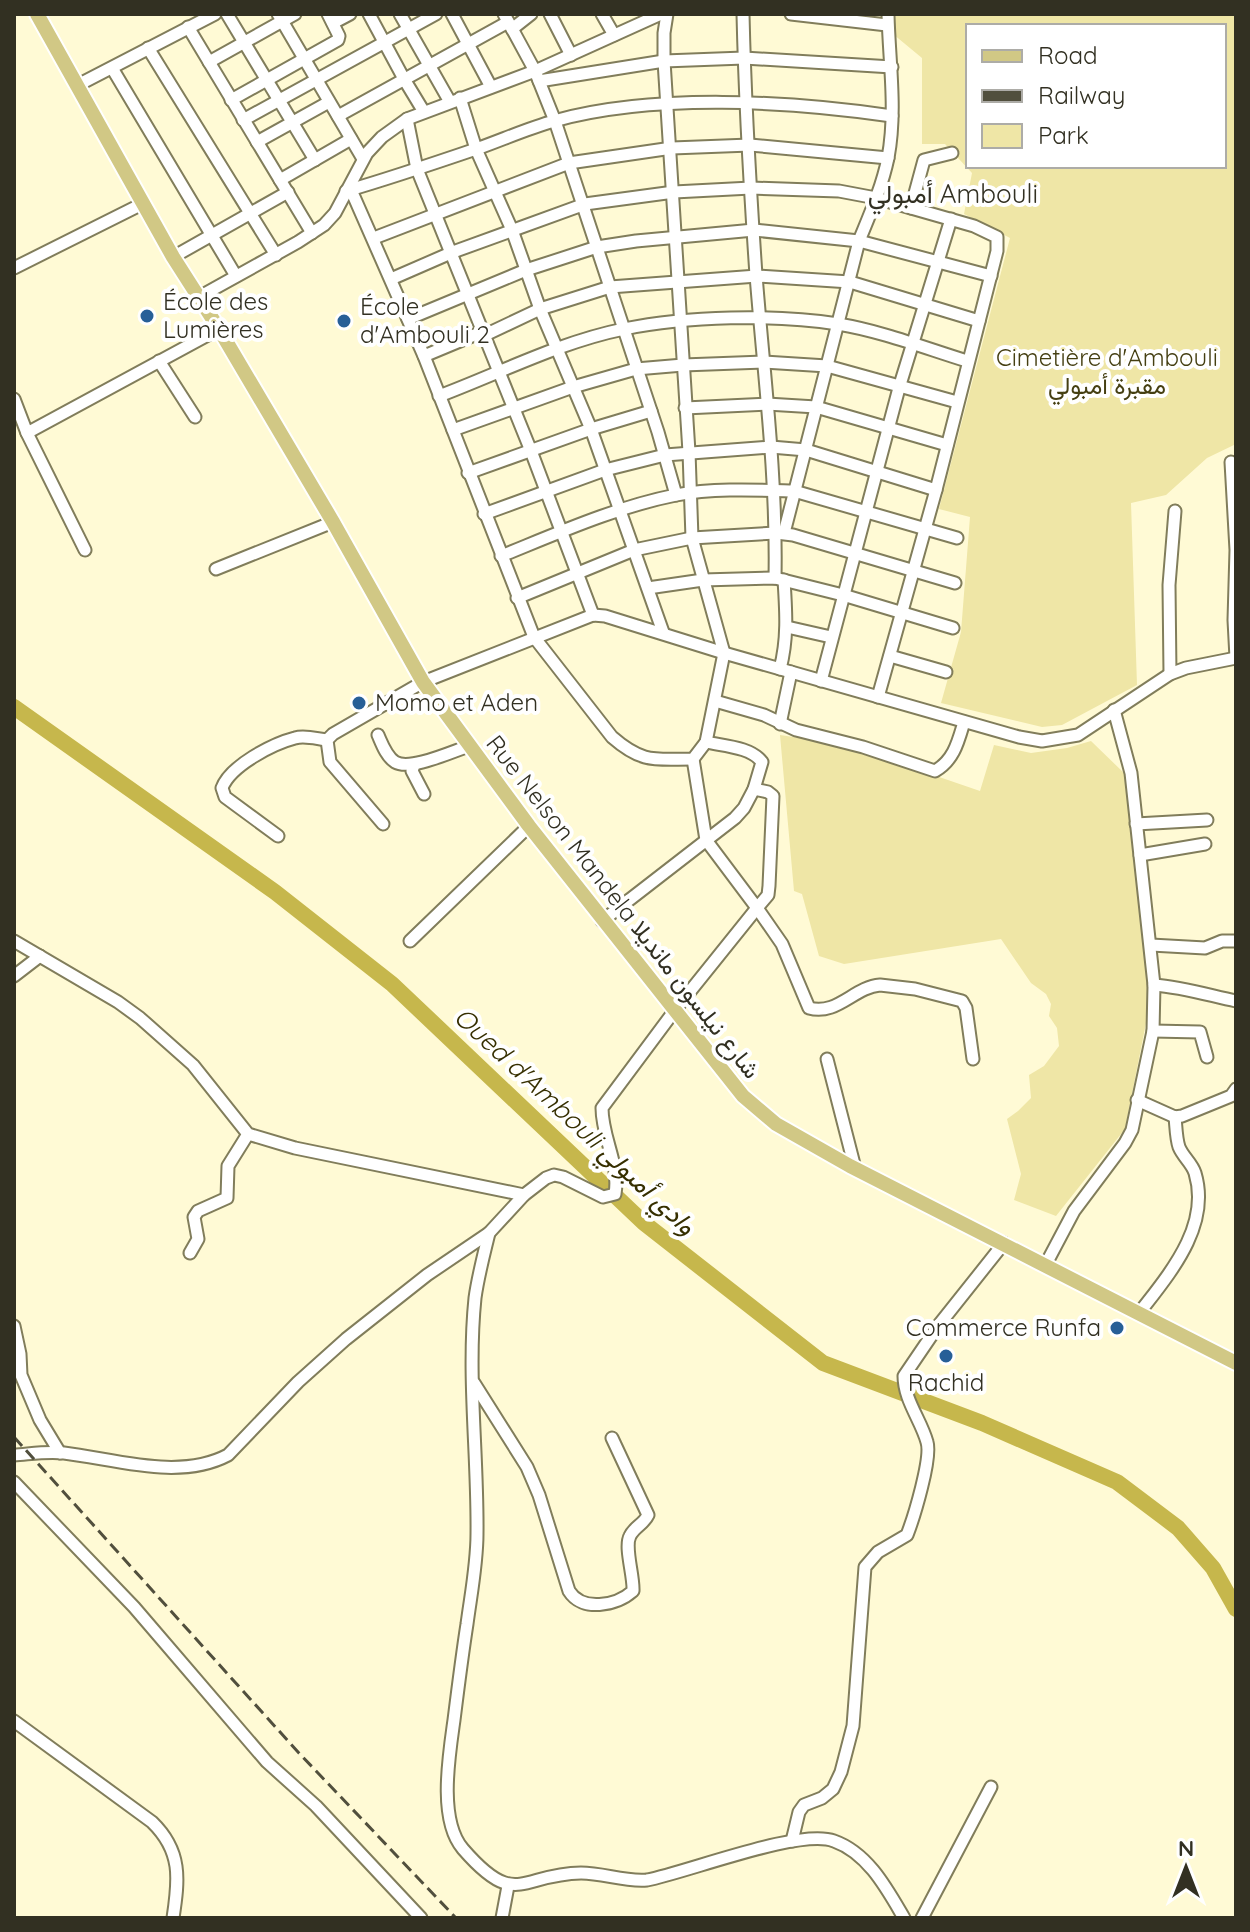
<svg xmlns="http://www.w3.org/2000/svg" width="1250" height="1932" viewBox="0 0 1250 1932" font-family="Quicksand,Vazirmatn,sans-serif">
<style>
.green{fill:#efe6a6;fill-rule:evenodd}
.lines{fill:none;stroke-linecap:round;stroke-linejoin:round}
.river{stroke:#c6b74c;stroke-width:16}
.minor-casing{stroke:#817d5b;stroke-width:15}
.major-casing{stroke:#fff;stroke-width:18}
.minor{stroke:#fff;stroke-width:11}
.major{stroke:#d1c885;stroke-width:14}
.rail{stroke:#514f3d;stroke-width:3;stroke-dasharray:12 6;stroke-linecap:butt}
.poi-dot{fill:#275f97;stroke:#fff;stroke-width:3}
.labels{text-anchor:middle;stroke-width:8;stroke-linejoin:round;paint-order:stroke}
.poi-label{font-size:24px;fill:#323022;stroke:#fff;text-anchor:start}
.park-label{font-size:24px;fill:#453f12;stroke:#fff}
.street-label{font-size:24px;fill:#323022;stroke:#fff}
.neighbourhood-label{font-size:26px;fill:#323022;stroke:#fff}
.water-label{font-size:26px;font-style:italic;fill:#362f00;stroke:#fff}
</style>
<rect width="100%" height="100%" fill="#fffad5"/>
<g class="green">
<path d="M896 14H1236V444L1207 458 1166 495 1131 503 1137 685 1062 725 1042 727 941 703 961 632 970 517 939 509 1010 238 964 214 972 173 945 144H922V58L893 34ZM968 26H1224V166H968Z"/>
<path d="M780 735 846 745 980 791 994 745 1031 753 1067 748 1091 741 1124 773 1150 1003 1125 1129 1056 1216 1014 1200 1021 1174 1007 1119 1018 1111 1031 1098 1029 1075 1044 1066 1059 1046 1057 1028 1049 1016 1051 1004 1046 994 1031 983 1001 939 844 964 819 956 802 894 794 891Z"/>
</g>
<g class="lines">
<path class="river" d="M14 707 275 892 392 984 644 1223 823 1363 982 1423 1117 1482 1178 1528 1213 1568 1236 1609"/>
<g class="minor-casing">
<g id="minor">
<path d="M227 14 315 160"/>
<path d="M278 14 363 159"/>
<path d="M369 14 404 79 424 112"/>
<path d="M400 14 450 102"/>
<path d="M452 14 491 87"/>
<path d="M504 14 535 71 555 121 658 432 676 495"/>
<path d="M550 14 571 55"/>
<path d="M602 14 614 35"/>
<path d="M743 14C745 101 750 188 756 275 764 376 777 477 775 578"/>
<path d="M791 14 887 25"/>
<path d="M333 23 350 14"/>
<path d="M188 27 312 233"/>
<path d="M512 29 531 14"/>
<path d="M148 48 276 255"/>
<path d="M209 62 295 14"/>
<path d="M112 68 236 276"/>
<path d="M539 81 664 61 744 58 892 67"/>
<path d="M76 86 215 14"/>
<path d="M460 98 476 149 512 230 540 309 591 429 663 632"/>
<path d="M231 100 338 40 339 36 328 14"/>
<path d="M338 116 508 22"/>
<path d="M407 119 417 169 531 451 593 615"/>
<path d="M243 120 436 14"/>
<path d="M257 142 329 102"/>
<path d="M280 180 351 139"/>
<path d="M351 190 424 356 534 637 612 737C643 764 655 759 693 759L706 742 724 653 692 538 689 452 664 61V33L667 14"/>
<path d="M346 191C391 178 435 163 479 148 504 139 529 128 554 121 654 93 790 101 892 116"/>
<path d="M911 208 924 160 952 153"/>
<path d="M374 238 569 163 672 148 750 145 888 158"/>
<path d="M173 257 288 192"/>
<path d="M14 268 144 203"/>
<path d="M391 279 453 252 585 204 674 192 751 188 839 191 876 198 974 226 997 237V251L936 490 878 697"/>
<path d="M199 297 298 242 324 225 335 213 367 153 382 137 407 119 535 71 661 14"/>
<path d="M408 319 526 270 597 247 636 241 754 230 859 241 991 276"/>
<path d="M485 335 540 309 610 287 757 276 850 282 979 321"/>
<path d="M424 356 484 331"/>
<path d="M159 361 195 417"/>
<path d="M439 396C500 373 560 342 624 329 687 316 774 314 838 324 881 331 925 348 967 361"/>
<path d="M14 399 27 433 85 550"/>
<path d="M685 408 767 404 816 407 947 445"/>
<path d="M453 430 573 387 636 369 683 365 764 362 827 366 957 402"/>
<path d="M27 433 219 329"/>
<path d="M1231 462 1236 550 1234 620 1236 658"/>
<path d="M468 473 591 429 651 411"/>
<path d="M484 514 605 470 665 455 771 447 806 450 936 490"/>
<path d="M784 533 859 241C870 214 882 187 888 158 897 110 889 61 888 14"/>
<path d="M501 556C558 533 616 507 676 495 714 488 756 490 794 491L957 538"/>
<path d="M216 569 333 522"/>
<path d="M648 588 703 580 775 578 843 595 953 628"/>
<path d="M517 598 634 550 692 538 776 533 793 535 955 583"/>
<path d="M787 627 831 637"/>
<path d="M890 656 946 672"/>
<path d="M780 669C788 639 786 611 784 580"/>
<path d="M1170 674 1169 585 1175 511"/>
<path d="M821 681 899 388 951 219"/>
<path d="M715 701 764 715 796 730 863 747 935 771C954 760 958 742 964 722"/>
<path d="M780 724 791 672"/>
<path d="M378 735C382 744 386 756 395 762 410 771 451 752 469 746"/>
<path d="M414 765 412 771 424 794"/>
<path d="M754 789 768 792 773 796 769 886 768 895 757 908 782 944 809 1008C837 1016 854 987 880 985L915 989 962 1001 966 1008 973 1059"/>
<path d="M383 824 330 762 327 740 333 734 423 682 593 615 605 616 724 653 1019 737 1042 741 1078 735 1170 674 1186 668 1236 658"/>
<path d="M1136 824 1207 820"/>
<path d="M278 836 225 797 222 788C230 766 272 744 295 738 305 735 317 739 327 740"/>
<path d="M1140 855 1205 844"/>
<path d="M602 921 735 818 744 808 754 789 762 762C751 747 724 746 706 742"/>
<path d="M14 941 118 1002 140 1018 193 1065 248 1134 295 1148 524 1195"/>
<path d="M410 941 529 826"/>
<path d="M1151 945 1205 948 1222 941H1236"/>
<path d="M14 976 40 956"/>
<path d="M1154 985C1182 987 1208 995 1236 1001"/>
<path d="M1153 1031 1200 1032 1207 1057"/>
<path d="M827 1059 855 1168"/>
<path d="M1137 1100 1175 1117 1182 1116 1231 1096 1236 1089"/>
<path d="M489 1233C484 1254 478 1276 475 1298 467 1376 478 1455 477 1534 477 1564 471 1594 467 1624 462 1656 458 1688 454 1720 449 1756 438 1820 463 1849 516 1910 520 1874 581 1873 604 1873 624 1882 647 1880 688 1872 800 1828 834 1841 868 1853 887 1889 904 1918"/>
<path d="M190 1253 198 1239 194 1217 198 1211 227 1198 228 1166 248 1134"/>
<path d="M1046 1264 1074 1211 1125 1143 1132 1130 1153 1031 1154 985 1131 773 1114 710"/>
<path d="M1140 1312C1170 1273 1211 1226 1195 1173 1192 1163 1183 1157 1179 1147 1176 1138 1176 1126 1175 1117"/>
<path d="M14 1326 20 1354 21 1375 40 1420 60 1453"/>
<path d="M474 1383 527 1467 539 1495 569 1591C582 1612 616 1606 633 1591 634 1576 624 1547 630 1536 634 1527 644 1524 648 1515L612 1438"/>
<path d="M14 1455C30 1454 47 1451 64 1453 115 1459 179 1481 228 1455L298 1382 346 1339 427 1275 489 1233 524 1195 546 1178 554 1175 563 1177 603 1197 615 1194C620 1164 602 1138 602 1108L675 1010 757 908 706 840 693 759"/>
<path d="M14 1482 134 1607 267 1762 316 1806 421 1918"/>
<path d="M14 1721 152 1822C182 1851 179 1879 173 1918"/>
<path d="M792 1841 799 1812 804 1805 822 1798 833 1789 841 1772 853 1726 865 1567 878 1552 907 1535C914 1517 932 1458 927 1442 921 1420 904 1400 904 1376L938 1326 1004 1243"/>
<path d="M502 1918 508 1886"/>
<path d="M922 1918 991 1787"/>
</g>
</g>
<g class="major-casing">
<path id="major" d="M37 14 173 257 219 329 333 522 423 682 529 826 743 1096 776 1124 850 1166 1236 1363"/>
</g>
<use href="#minor" class="minor"/>
<use href="#major" class="major"/>
<path class="rail" d="M14 1437 298 1752 456 1918"/>
</g>
<g class="poi-dot">
<circle cx="147" cy="316" r="8"/>
<circle cx="344" cy="321" r="8"/>
<circle cx="359" cy="703" r="8"/>
<circle cx="1117" cy="1328" r="8"/>
<circle cx="946" cy="1356" r="8"/>
</g>
<g class="labels">
<g class="poi-label">
<text x="163" y="310">École des<tspan x="163" dy="28">Lumières</tspan></text>
<text x="360" y="315">École<tspan x="360" dy="28">d'Ambouli 2</tspan></text>
<text x="375" y="711">Momo et Aden</text>
<text x="1101" y="1336" text-anchor="end">Commerce Runfa</text>
<text x="946" y="1391" text-anchor="middle">Rachid</text>
</g>
<g class="park-label">
<text x="1107" y="366">Cimetière d'Ambouli<tspan x="1107" dy="28">مقبرة أمبولي</tspan></text>
</g>
<g class="street-label">
<text transform="translate(623 907) rotate(52)" y="8">Rue Nelson Mandela شارع نيلسون مانديلا</text>
</g>
<g class="neighbourhood-label">
<text x="953" y="203">أمبولي Ambouli</text>
</g>
<g class="water-label">
<text transform="translate(575 1121) rotate(43)" y="9">Oued d'Ambouli وادي أمبولي</text>
</g>
</g>
<rect width="1250" height="1932" fill="none" stroke="#323022" stroke-width="32"/>
<rect x="966" y="24" width="260" height="144" fill="#ffffff" stroke="#adaca7" stroke-width="2"/>
<rect x="982" y="50" width="40" height="12" fill="#d1c885" stroke="#adaca7" stroke-width="2"/>
<text x="1038" y="64" font-size="24" fill="#323022">Road</text>
<rect x="982" y="90" width="40" height="12" fill="#514f3d" stroke="#adaca7" stroke-width="2"/>
<text x="1038" y="104" font-size="24" fill="#323022">Railway</text>
<rect x="982" y="124" width="40" height="24" fill="#efe6a6" stroke="#adaca7" stroke-width="2"/>
<text x="1038" y="144" font-size="24" fill="#323022">Park</text>
<g transform="translate(1186 1868)" stroke="#ffffff" stroke-width="6" paint-order="stroke">
<path d="M0-6L14 30L0 20L-14 30Z" fill="#323022"/>
<text y="-12" font-size="22" font-weight="bold" text-anchor="middle" fill="#323022">N</text>
</g>
</svg>
